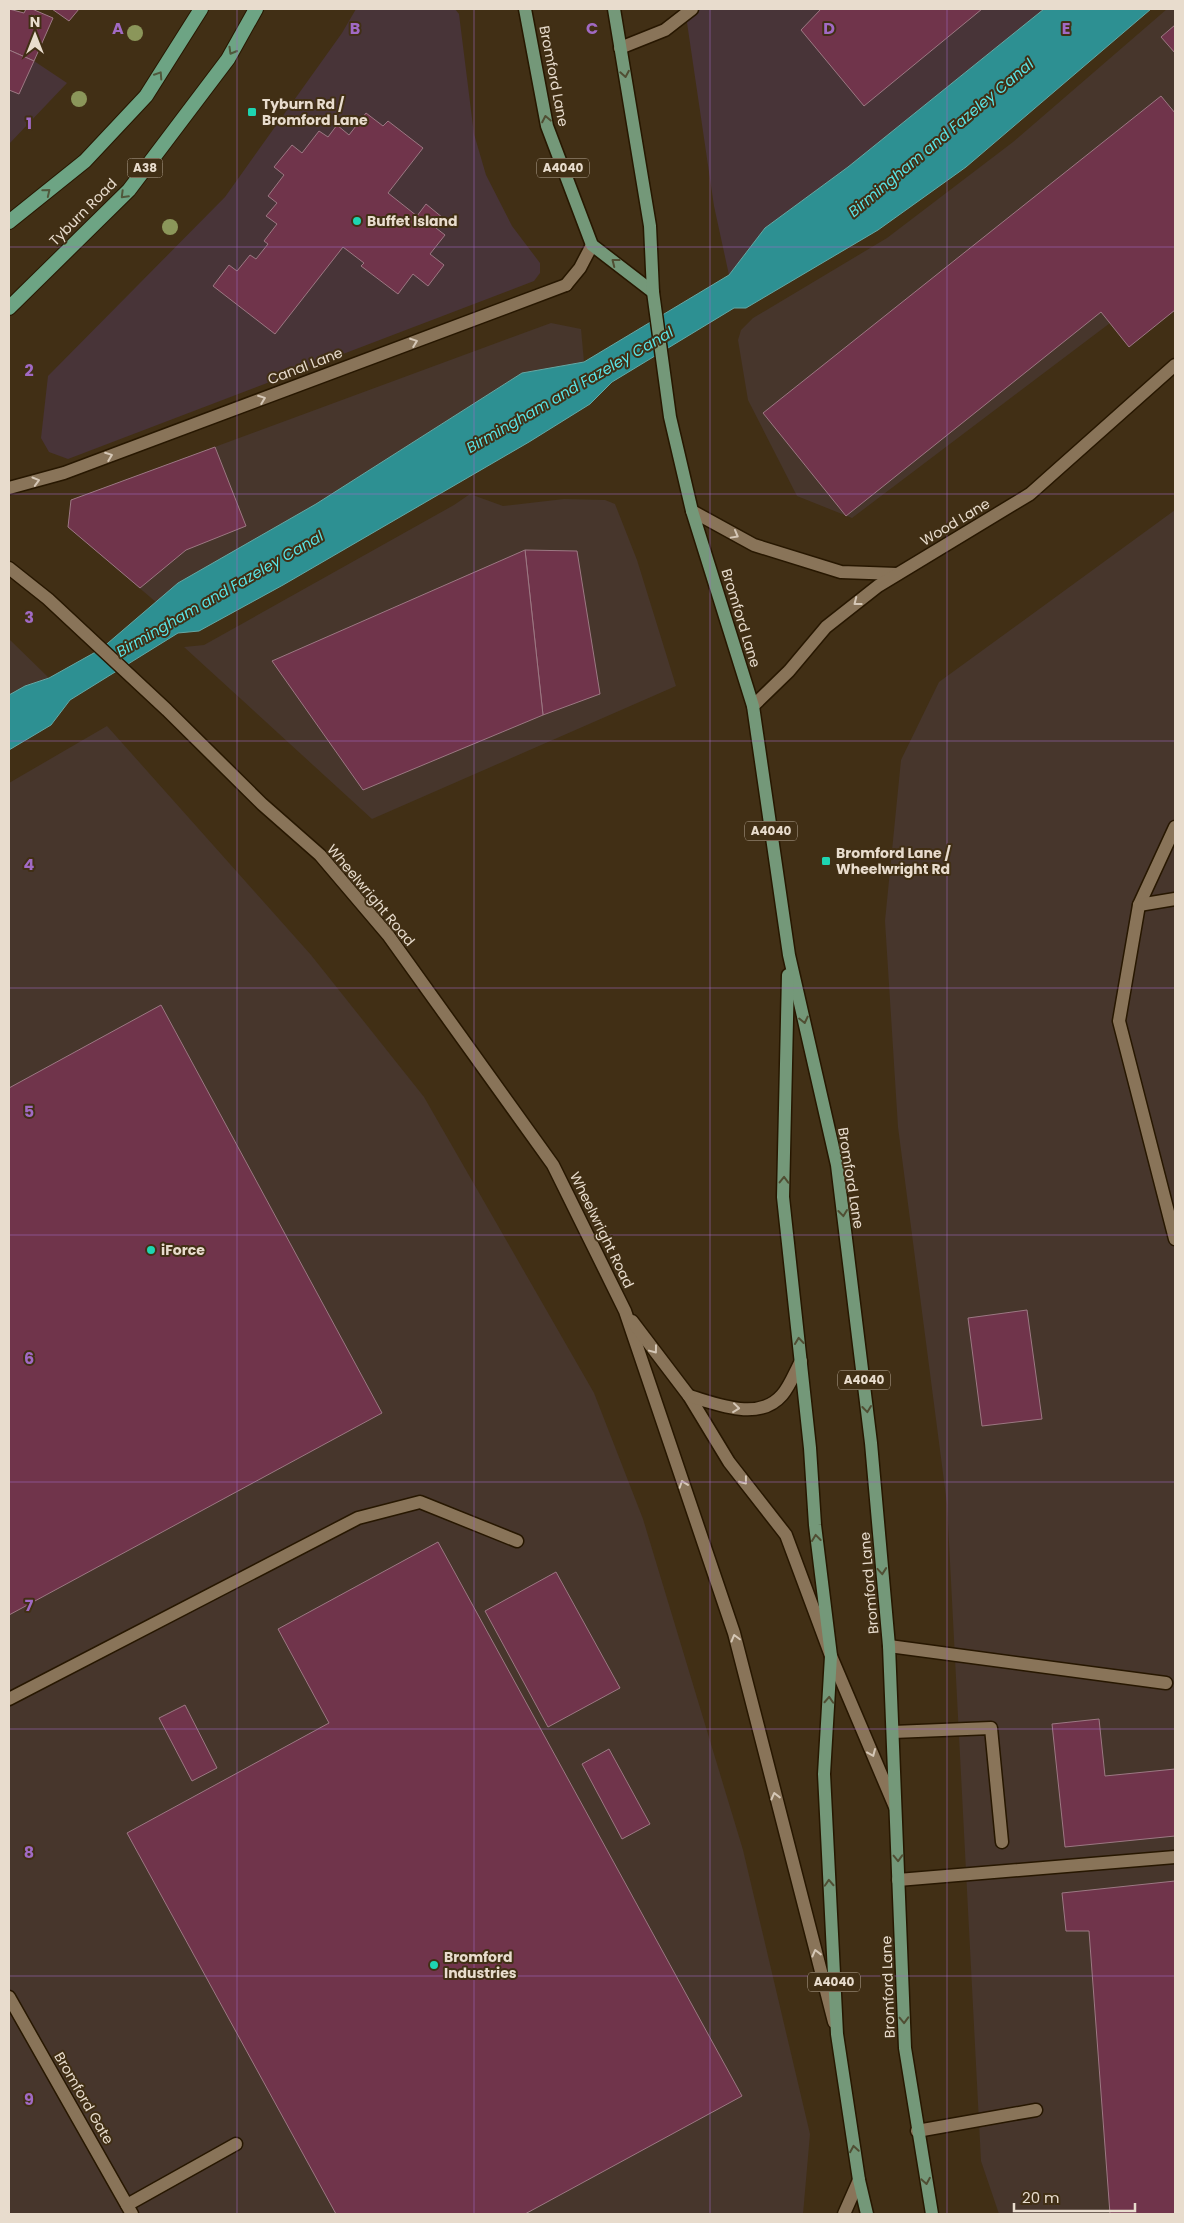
<svg xmlns="http://www.w3.org/2000/svg" width="1184" height="2223" viewBox="0 0 1184 2223" font-family="Poppins,sans-serif">
<style>
.commercial{fill:#483438}
.industrial{fill:#47362c}
.water{fill:#2d9092;stroke:#65a7a4}
.building{fill:#70344b;stroke:#9c7883}
.lines{fill:none;stroke-linecap:round;stroke-linejoin:round}
.service-casing{stroke:#271700;stroke-width:15}
.minor-casing{stroke:#271700;stroke-width:15}
.tertiary-casing{stroke:#271700;stroke-width:15}
.primary-casing{stroke:#271700;stroke-width:15}
.trunk-casing{stroke:#271700;stroke-width:16}
.service{stroke:#897459;stroke-width:12}
.minor{stroke:#897459;stroke-width:12}
.tertiary{stroke:#897459;stroke-width:12}
.primary{stroke:#749879;stroke-width:12}
.trunk{stroke:#6da484;stroke-width:14}
.tree{fill:#8b965a}
.oneway{stroke:#50583c}
.oneway2{stroke:#504e33}
.oneway3{stroke:#d5c7b6}
.grid{fill:none;stroke:#a16ac4;stroke-width:1;stroke-opacity:0.55}
.poi-dot{fill:#1ed5b1;stroke:#412f15;stroke-width:2}
.labels{text-anchor:middle;stroke-width:4;stroke-linejoin:round;paint-order:stroke}
.shield{fill:#412f15;stroke:#b6a896;stroke-width:1}
.shield-label{font-size:12px;font-weight:bold;fill:#e8dccd}
.street-label{font-size:14px;fill:#e8dccd;stroke:#412f15}
.poi-label{font-size:14px;font-weight:bold;fill:#e8dccd;stroke:#412f15;text-anchor:start}
.water-label{font-size:15px;font-style:italic;fill:#59e4e6;stroke:#412f15}
.grid-label{font-size:16px;text-anchor:middle;font-weight:bold;fill:#a16ac4;stroke:#412f15;stroke-width:4;stroke-linejoin:round;paint-order:stroke}
</style>
<rect width="100%" height="100%" fill="#412f15"/>
<g class="commercial">
<path d="M356 9H455L459 14 474 134 486 175 512 226 540 263V273L534 281 68 459 49 452 41 438 48 376 225 197 342 33Z"/>
<path d="M685 9H1044L848 167 765 228 729 275 714 206Z"/>
<path d="M9 50 34 61 67 83 9 144Z"/>
</g>
<g class="industrial">
<path d="M1167 9H1175V274L852 518 797 496 748 400 738 340 741 330 753 318 887 238 1013 142Z"/>
<path d="M551 323 581 329 584 362 522 373 316 504 178 583 157 603 68 527 71 500Z"/>
<path d="M470 494 503 506 564 499 605 500 615 504 637 560 676 686 372 819 184 647 204 645 454 505Z"/>
<path d="M1175 510V2214H999L981 2161 947 1504 898 1127 885 921 901 760 939 682Z"/>
<path d="M9 639 49 678 25 686 9 695Z"/>
<path d="M107 726 311 955 424 1097 594 1393 643 1519 743 1850 810 2134 803 2214H9V783Z"/>
</g>
<path class="water" d="M1044 9H1151L966 167 878 230 746 308H734L612 382 590 404 529 442 283 585 199 631 178 633 70 700 51 725 9 750V695L25 686 49 678 101 649 178 583 316 504 522 373 584 362 729 275 765 228 848 167Z"/>
<g class="building">
<path d="M9 9 24 13 26 9H32L53 18 34 61 9 50Z"/>
<path d="M52 9H79L69 21Z"/>
<path d="M821 9H982L864 106 801 30Z"/>
<path d="M1175 25V53L1161 37Z"/>
<path d="M9 50 34 61 19 94 9 90Z"/>
<path d="M1161 96 1175 113V310L1129 347 1101 312 846 516 763 413Z"/>
<path d="M366 113 383 126 388 121 423 148 388 193 417 216 426 204 443 218 436 228 445 235 430 254 444 265 428 286 413 274 398 294 361 266 364 263 343 247 275 334 213 286 229 265 237 271 250 255 256 259 268 244 264 241 277 224 266 216 277 203 268 196 284 175 274 167 292 145 302 153 319 131 328 137 337 125 349 135Z"/>
<path d="M215 447 246 526 186 550 140 588 68 527 71 500Z"/>
<path d="M525 550 577 551 600 694 543 715Z"/>
<path d="M525 550 543 715 363 790 272 661Z"/>
<path d="M161 1005 382 1413 9 1615V1088Z"/>
<path d="M1027 1310 1042 1419 982 1426 968 1318Z"/>
<path d="M438 1542 742 2096 525 2214H336L127 1833 329 1723 278 1629Z"/>
<path d="M556 1572 620 1688 548 1727 485 1611Z"/>
<path d="M185 1705 217 1768 192 1781 159 1718Z"/>
<path d="M1099 1719 1105 1776 1175 1769V1836L1065 1847 1052 1724Z"/>
<path d="M609 1749 650 1824 622 1839 582 1764Z"/>
<path d="M1175 1881V2214H1110L1089 1931H1066L1062 1893Z"/>
</g>
<g class="lines">
<g class="service-casing">
<g id="service">
<path d="M620 48 665 30 692 9"/>
<path d="M566 285 580 268 592 245"/>
<path d="M1175 827 1139 905 1119 1021 1175 1239"/>
<path d="M1139 905 1175 899"/>
<path d="M889 1646 1166 1683"/>
<path d="M9 1699 358 1518 420 1502 517 1541"/>
<path d="M893 1732 991 1728 1002 1842"/>
<path d="M898 1880 1175 1857"/>
<path d="M917 2131 1036 2110"/>
<path d="M127 2205 236 2144"/>
</g>
</g>
<g class="minor-casing">
<g id="minor">
<path d="M9 488 64 473 566 285"/>
<path d="M692 511 754 545 841 572 897 574"/>
<path d="M753 706 789 671 826 627 878 586 1030 494 1175 365"/>
<path d="M9 1997 132 2214"/>
<path d="M844 2214 859 2180"/>
</g>
</g>
<g class="tertiary-casing">
<g id="tertiary">
<path d="M9 568 48 599 167 710 262 804 320 855 388 935 553 1165 625 1311 734 1633 834 2022"/>
<path d="M632 1321 689 1396 729 1462 786 1535 831 1656 895 1807"/>
<path d="M689 1396C717 1404 759 1422 782 1395 790 1386 795 1372 801 1361"/>
</g>
</g>
<g class="primary-casing">
<g id="primary">
<path d="M525 9 547 126 592 245 653 292"/>
<path d="M614 9 650 226 653 292 670 417 692 511 753 706 789 955 837 1165 871 1443 889 1646 905 2048 932 2214"/>
<path d="M788 975 783 1197 810 1448 815 1525 831 1656 824 1774 837 2034 859 2180 867 2214"/>
</g>
</g>
<g class="trunk-casing">
<g id="trunk">
<path d="M9 222 85 161 146 96 201 9"/>
<path d="M9 308 129 190 228 59 256 9"/>
</g>
</g>
<use href="#service" class="service"/>
<use href="#minor" class="minor"/>
<use href="#tertiary" class="tertiary"/>
<use href="#primary" class="primary"/>
<use href="#trunk" class="trunk"/>
</g>
<g class="tree">
<circle cx="135" cy="33" r="8"/>
<circle cx="79" cy="99" r="8"/>
<circle cx="170" cy="227" r="8"/>
</g>
<defs><path id="oneway-chevron" d="M-2-3.5L2.5 0L-2 3.5" fill="none" stroke-width="1.6" stroke-linecap="round" stroke-linejoin="round" transform="scale(1.25)"/></defs>
<g class="oneway">
<use href="#oneway-chevron" transform="translate(232 51) rotate(120)"/>
<use href="#oneway-chevron" transform="translate(159 75) rotate(-57)"/>
<use href="#oneway-chevron" transform="translate(47 192) rotate(-39)"/>
<use href="#oneway-chevron" transform="translate(124 195) rotate(135)"/>
</g>
<g class="oneway2">
<use href="#oneway-chevron" transform="translate(625 74) rotate(80)"/>
<use href="#oneway-chevron" transform="translate(546 119) rotate(-101)"/>
<use href="#oneway-chevron" transform="translate(615 262) rotate(-142)"/>
<use href="#oneway-chevron" transform="translate(804 1020) rotate(77)"/>
<use href="#oneway-chevron" transform="translate(784 1180) rotate(-89)"/>
<use href="#oneway-chevron" transform="translate(843 1213) rotate(83)"/>
<use href="#oneway-chevron" transform="translate(799 1341) rotate(-96)"/>
<use href="#oneway-chevron" transform="translate(867 1409) rotate(83)"/>
<use href="#oneway-chevron" transform="translate(816 1538) rotate(-97)"/>
<use href="#oneway-chevron" transform="translate(882 1571) rotate(85)"/>
<use href="#oneway-chevron" transform="translate(829 1700) rotate(-87)"/>
<use href="#oneway-chevron" transform="translate(898 1858) rotate(88)"/>
<use href="#oneway-chevron" transform="translate(829 1883) rotate(-93)"/>
<use href="#oneway-chevron" transform="translate(904 2020) rotate(88)"/>
<use href="#oneway-chevron" transform="translate(854 2149) rotate(-99)"/>
<use href="#oneway-chevron" transform="translate(926 2181) rotate(80)"/>
</g>
<g class="oneway3">
<use href="#oneway-chevron" transform="translate(414 342) rotate(-21)"/>
<use href="#oneway-chevron" transform="translate(262 399) rotate(-21)"/>
<use href="#oneway-chevron" transform="translate(109 456) rotate(-21)"/>
<use href="#oneway-chevron" transform="translate(36 481) rotate(-16)"/>
<use href="#oneway-chevron" transform="translate(735 535) rotate(29)"/>
<use href="#oneway-chevron" transform="translate(857 602) rotate(142)"/>
<use href="#oneway-chevron" transform="translate(654 1350) rotate(53)"/>
<use href="#oneway-chevron" transform="translate(736 1408) rotate(6)"/>
<use href="#oneway-chevron" transform="translate(744 1481) rotate(52)"/>
<use href="#oneway-chevron" transform="translate(683 1484) rotate(-109)"/>
<use href="#oneway-chevron" transform="translate(735 1638) rotate(-105)"/>
<use href="#oneway-chevron" transform="translate(872 1753) rotate(67)"/>
<use href="#oneway-chevron" transform="translate(775 1796) rotate(-104)"/>
<use href="#oneway-chevron" transform="translate(816 1953) rotate(-104)"/>
</g>
<path class="grid" d="M237 9V2214M474 9V2214M710 9V2214M947 9V2214M9 247H1175M9 494H1175M9 741H1175M9 988H1175M9 1235H1175M9 1482H1175M9 1729H1175M9 1976H1175"/>
<g class="poi-dot">
<rect x="247" y="107" width="10" height="10" rx="2.5"/>
<circle cx="357" cy="221" r="5"/>
<rect x="821" y="856" width="10" height="10" rx="2.5"/>
<circle cx="151" cy="1250" r="5"/>
<circle cx="434" cy="1965" r="5"/>
</g>
<g class="labels">
<g class="shield">
<rect x="127.5" y="158.5" width="35" height="19" rx="4"/>
<rect x="537" y="158.5" width="52" height="19" rx="4"/>
<rect x="745" y="821.5" width="52" height="19" rx="4"/>
<rect x="838" y="1370.5" width="52" height="19" rx="4"/>
<rect x="808" y="1972.5" width="52" height="19" rx="4"/>
</g>
<g class="shield-label">
<text x="145" y="172">A38</text>
<text x="563" y="172">A4040</text>
<text x="771" y="835">A4040</text>
<text x="864" y="1384">A4040</text>
<text x="834" y="1986">A4040</text>
</g>
<g class="street-label">
<text transform="translate(554 76) rotate(79)" y="5">Bromford Lane</text>
<text transform="translate(83 212) rotate(-45)" y="5">Tyburn Road</text>
<text transform="translate(305 366) rotate(-21)" y="5">Canal Lane</text>
<text transform="translate(955 522) rotate(-31)" y="5">Wood Lane</text>
<text transform="translate(741 618) rotate(73)" y="5">Bromford Lane</text>
<text transform="translate(371 895) rotate(50)" y="5">Wheelwright Road</text>
<text transform="translate(851 1178) rotate(81)" y="5">Bromford Lane</text>
<text transform="translate(602 1230) rotate(64)" y="5">Wheelwright Road</text>
<text transform="translate(869 1583) rotate(-95)" y="5">Bromford Lane</text>
<text transform="translate(888 1987) rotate(-92)" y="5">Bromford Lane</text>
<text transform="translate(84 2098) rotate(60)" y="5">Bromford Gate</text>
</g>
<g class="poi-label">
<text x="262" y="109">Tyburn Rd /<tspan x="262" dy="16">Bromford Lane</tspan></text>
<text x="367" y="226">Buffet Island</text>
<text x="836" y="858">Bromford Lane /<tspan x="836" dy="16">Wheelwright Rd</tspan></text>
<text x="161" y="1255">iForce</text>
<text x="444" y="1962">Bromford<tspan x="444" dy="16">Industries</tspan></text>
</g>
<g class="water-label">
<text transform="translate(941 138) rotate(-40)" y="5">Birmingham and Fazeley Canal</text>
<text transform="translate(570 390) rotate(-30)" y="5">Birmingham and Fazeley Canal</text>
<text transform="translate(220 594) rotate(-30)" y="5">Birmingham and Fazeley Canal</text>
</g>
</g>
<g class="grid-label">
<text x="118" y="34">A</text>
<text x="355" y="34">B</text>
<text x="592" y="34">C</text>
<text x="829" y="34">D</text>
<text x="1066" y="34">E</text>
<text x="29" y="129">1</text>
<text x="29" y="376">2</text>
<text x="29" y="623">3</text>
<text x="29" y="870">4</text>
<text x="29" y="1117">5</text>
<text x="29" y="1364">6</text>
<text x="29" y="1611">7</text>
<text x="29" y="1858">8</text>
<text x="29" y="2105">9</text>
</g>
<rect width="1184" height="2223" fill="none" stroke="#e8dccd" stroke-width="20"/>
<g transform="translate(35 35)" stroke="#412f15" stroke-width="4" paint-order="stroke">
<path d="M0-4L9 19L0 12L-9 19Z" fill="#e8dccd"/>
<text y="-8" font-size="14" font-weight="bold" text-anchor="middle" fill="#e8dccd">N</text>
</g>
<path d="M1014 2203v8h121v-8" fill="none" stroke="#e8dccd" stroke-width="2.5"/>
<text x="1022" y="2203" font-size="15" fill="#e8dccd" stroke="#412f15" stroke-width="4" paint-order="stroke">20 m</text>
</svg>
